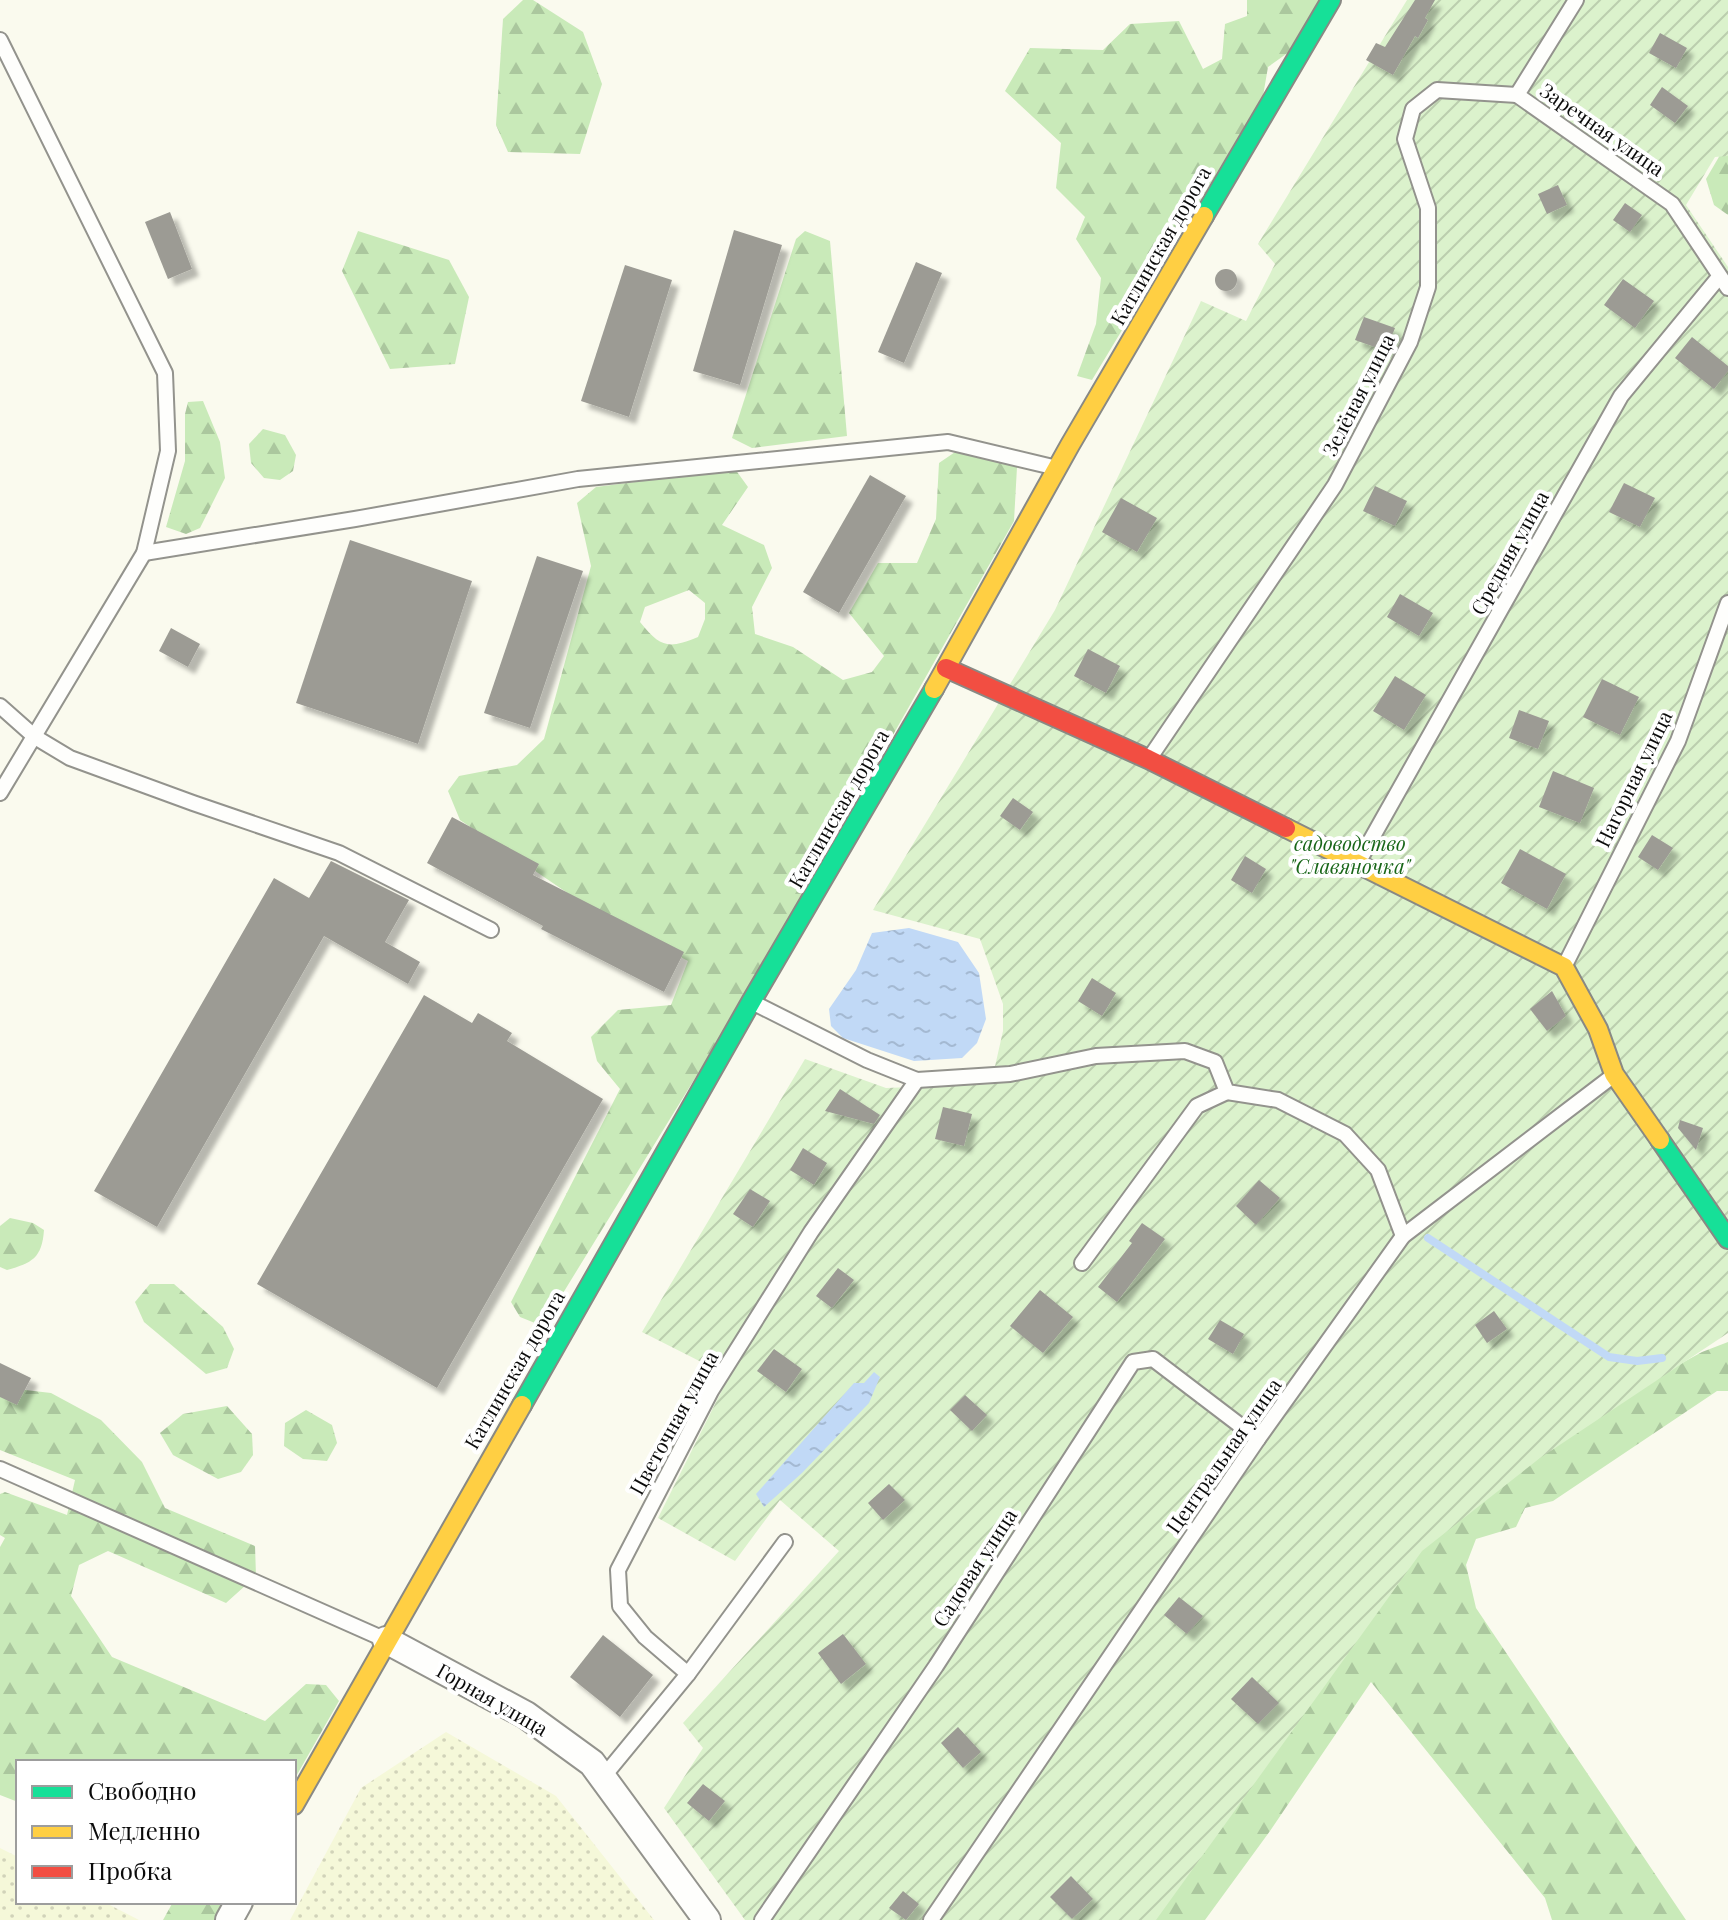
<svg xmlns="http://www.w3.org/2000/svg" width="1728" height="1920" viewBox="0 0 1728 1920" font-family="'Playfair Display',serif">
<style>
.farmland{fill:url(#farmland-dots)}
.forest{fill:url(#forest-firs);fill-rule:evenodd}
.garden{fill:url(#garden-furrows)}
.water{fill:url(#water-ripples)}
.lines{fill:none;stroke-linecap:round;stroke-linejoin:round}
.stream{stroke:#c1d9f6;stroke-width:8}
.building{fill:#9c9b94;filter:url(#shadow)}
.lane-casing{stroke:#93938d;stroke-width:18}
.street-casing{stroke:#93938d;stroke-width:30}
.fast-casing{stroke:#898984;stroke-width:22}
.slow-casing{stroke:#898984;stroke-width:22}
.jam-casing{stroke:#898984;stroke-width:22}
.lane{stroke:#fefefc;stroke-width:14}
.street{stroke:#fefefc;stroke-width:26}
.fast{stroke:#16e098;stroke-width:18}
.slow{stroke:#ffcf43;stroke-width:18}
.jam{stroke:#f24e42;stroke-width:18}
.labels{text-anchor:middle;stroke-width:8;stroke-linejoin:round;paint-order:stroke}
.street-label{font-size:20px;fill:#0b0b0b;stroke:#fff}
.park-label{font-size:20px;font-style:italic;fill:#186618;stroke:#fff}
</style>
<defs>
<pattern id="farmland-dots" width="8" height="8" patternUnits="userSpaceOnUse" patternTransform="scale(2)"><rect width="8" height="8" fill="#f5f8d9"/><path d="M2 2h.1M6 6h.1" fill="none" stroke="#d1d3b9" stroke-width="1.8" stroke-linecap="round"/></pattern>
<pattern id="forest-firs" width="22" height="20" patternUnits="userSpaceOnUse" patternTransform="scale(2)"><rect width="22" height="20" fill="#c9eab9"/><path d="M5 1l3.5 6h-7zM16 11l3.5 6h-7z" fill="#abc79e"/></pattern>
<pattern id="garden-furrows" width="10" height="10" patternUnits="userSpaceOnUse" patternTransform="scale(2)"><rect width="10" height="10" fill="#dbf2cc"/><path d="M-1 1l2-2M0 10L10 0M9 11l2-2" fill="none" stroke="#bbceae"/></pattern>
<pattern id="water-ripples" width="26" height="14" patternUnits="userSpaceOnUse" patternTransform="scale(2)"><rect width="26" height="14" fill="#c1d9f6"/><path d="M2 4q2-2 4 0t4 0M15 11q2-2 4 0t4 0" fill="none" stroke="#a4b9d2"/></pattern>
<filter id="shadow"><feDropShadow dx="7" dy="7" stdDeviation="2" flood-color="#0004"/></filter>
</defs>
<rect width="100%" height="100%" fill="#fafaee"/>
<g class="farmland">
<path d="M446 1732 556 1796 654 1920H290L361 1788Z"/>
<path d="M0 1848 18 1857V1902H104L139 1920H0Z"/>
</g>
<g class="forest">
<path d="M523 0H533L583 32 602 84 580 154 508 152 496 125 503 19Z"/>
<path d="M1247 0H1323L1296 47 1268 67 1263 96 1092 380 1077 376 1096 324 1101 278 1076 239 1085 217 1056 188 1061 143 1005 91 1030 48 1103 50 1130 24 1179 21 1203 69 1222 59 1225 24 1247 16Z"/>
<path d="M1728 149V215L1714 205 1706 179 1723 150Z"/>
<path d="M358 231 449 260 469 297 455 364 390 369 342 271Z"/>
<path d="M805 231 830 241 847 436 752 448 732 438 796 239Z"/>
<path d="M203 401 220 442 225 478 200 528 186 534 166 527 185 461V414L188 402Z"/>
<path d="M263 429 285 435 296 455 293 471 280 480 264 478 251 463 249 444Z"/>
<path d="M961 448 1017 467 1014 521 743 1000 552 1311 535 1323 520 1317 511 1302 620 1089 597 1061 591 1037 618 1010 671 1005 688 961 594 911 460 820 448 791 459 776 517 765 544 739 591 566 577 503 596 487 735 469 748 487 722 525 764 545 772 568 752 607 755 634 793 647 843 680 872 672 884 656 849 613 878 563H917L936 519 939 463ZM689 590 705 603V619L698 637C668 649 661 648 640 622L645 607Z"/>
<path d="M10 1218 33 1223 44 1230C42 1258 32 1263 7 1270L0 1267V1226Z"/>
<path d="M150 1284H174L223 1327 234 1349 227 1368 206 1374 144 1322 135 1302Z"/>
<path d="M1728 1342V1391H1717L1553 1501 1525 1508 1516 1527 1476 1539 1466 1565 1476 1608 1686 1920H1552L1545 1898 1371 1682 1270 1831 1205 1920H1144L1302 1641 1522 1451 1702 1352Z"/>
<path d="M0 1387 51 1393 101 1420 142 1462 165 1508 255 1546 256 1576 226 1603 108 1551 79 1565 71 1596 112 1657 265 1721 306 1684 326 1685 339 1701 294 1780V1762H18V1802L0 1795V1547L5 1538 0 1535V1494L5 1492 67 1515 75 1480 0 1450Z"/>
<path d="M227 1406 252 1434 253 1455 241 1472 218 1479 173 1455 160 1433 183 1414Z"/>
<path d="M306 1410 332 1425 337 1443 327 1461 303 1459 284 1446 285 1423Z"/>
<path d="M173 1902H224L214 1920H163Z"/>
</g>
<path class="garden" d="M1407 0H1728V156L1715 157 1686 205 1728 267V1333L1540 1458 1422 1551 1156 1920H745L664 1808 703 1748 683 1723 839 1551 780 1500 735 1561 658 1518 729 1376 642 1332 805 1059 886 1088 991 1084 1003 1031V1004L980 939 873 910 1055 610 1201 301 1246 321 1275 264 1258 244Z"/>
<g class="water">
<path d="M909 928 958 942 979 973 986 1019 977 1043 962 1058 914 1061 843 1038 831 1026 829 1009 856 970 872 933Z"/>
<path d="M874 1372 880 1377 869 1403 802 1473 764 1507 756 1494 854 1383H864Z"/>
</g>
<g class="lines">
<path class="stream" d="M1428 1238 1609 1357 1637 1361 1662 1358"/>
</g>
<g class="building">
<path d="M1415 0H1435L1425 18 1428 20 1418 38 1415 36 1393 75 1366 60 1376 43 1385 47Z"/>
<path d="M1660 33 1687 48 1676 68 1649 53Z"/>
<path d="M1662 87 1688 106 1675 123 1650 105Z"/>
<path d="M1558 185 1567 205 1547 214 1538 194Z"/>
<path d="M1625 203 1642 215 1630 232 1613 220Z"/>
<path d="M170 212 192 269 168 279 145 222Z"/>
<path d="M734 230 782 245 740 385 693 371Z"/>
<path d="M916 262 942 273 904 363 878 352Z"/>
<path d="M625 265 672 280 629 417 581 401Z"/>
<circle cx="1226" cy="280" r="11"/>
<path d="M1623 279 1654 301 1635 328 1604 305Z"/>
<path d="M1364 317 1395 328 1386 351 1355 340Z"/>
<path d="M1692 337 1728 366V371L1714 389 1675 358Z"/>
<path d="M870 475 906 496 839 613 803 592Z"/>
<path d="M1624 483 1655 498 1640 527 1609 512Z"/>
<path d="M1375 486 1407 501 1395 526 1363 511Z"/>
<path d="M1121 498 1157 518 1137 552 1102 532Z"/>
<path d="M350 540 472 581 418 744 296 703Z"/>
<path d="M537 556 583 571 530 728 484 713Z"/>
<path d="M1400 594 1433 613 1419 636 1387 617Z"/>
<path d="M171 628 200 644 188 667 159 651Z"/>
<path d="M1088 649 1120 666 1106 693 1074 676Z"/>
<path d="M1395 676 1426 695 1404 730 1373 711Z"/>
<path d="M1602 679 1639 697 1620 735 1583 717Z"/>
<path d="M1519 710 1549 721 1538 749 1509 738Z"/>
<path d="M1553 771 1594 788 1580 823 1539 807Z"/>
<path d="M1013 798 1033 812 1020 830 1000 816Z"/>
<path d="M452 817 539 864 533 875 684 952 664 992 541 929 543 926 427 863Z"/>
<path d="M1652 835 1673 848 1658 870 1638 857Z"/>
<path d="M1520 849 1566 874 1547 909 1501 883Z"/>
<path d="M1245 856 1266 869 1252 893 1231 880Z"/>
<path d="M331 861 409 900 385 942 420 962 408 984 324 936 157 1227 94 1191 274 878 309 898Z"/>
<path d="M1092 978 1116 993 1102 1016 1078 1001Z"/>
<path d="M1552 991 1566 1016 1547 1031 1530 1009Z"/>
<path d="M424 995 472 1023 478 1013 512 1033 507 1041 603 1099 437 1388 257 1284Z"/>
<path d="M840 1089 880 1115 874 1124 825 1111Z"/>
<path d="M943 1107 972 1114 964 1146 935 1139Z"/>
<path d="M1680 1120 1703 1128 1696 1150 1678 1128Z"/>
<path d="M803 1148 827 1163 814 1185 790 1170Z"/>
<path d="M1259 1180 1280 1198 1256 1225 1236 1206Z"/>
<path d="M750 1189 770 1201 753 1227 733 1214Z"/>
<path d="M1142 1223 1165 1239 1117 1302 1098 1287 1132 1243 1129 1241Z"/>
<path d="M838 1268 854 1280 832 1308 816 1296Z"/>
<path d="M1040 1290 1073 1317 1043 1353 1010 1326Z"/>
<path d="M1494 1311 1507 1329 1487 1343 1475 1325Z"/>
<path d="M1220 1320 1244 1334 1233 1354 1208 1339Z"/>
<path d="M774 1349 802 1369 786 1392 757 1371Z"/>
<path d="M0 1363 31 1378 17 1405 0 1397Z"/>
<path d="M965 1395 987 1415 972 1431 950 1410Z"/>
<path d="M889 1484 905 1500 883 1520 868 1503Z"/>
<path d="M1179 1597 1203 1616 1187 1634 1164 1615Z"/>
<path d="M843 1634 866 1664 841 1684 818 1653Z"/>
<path d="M603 1635 653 1675 620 1717 570 1677Z"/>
<path d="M1252 1677 1279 1703 1258 1724 1231 1699Z"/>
<path d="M958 1727 981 1752 963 1768 941 1743Z"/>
<path d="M703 1784 725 1801 709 1821 687 1803Z"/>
<path d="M1071 1876 1093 1899 1072 1919 1050 1897Z"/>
<path d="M903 1891 919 1904 906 1920 889 1908Z"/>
</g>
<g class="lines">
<g class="lane-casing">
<g id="lane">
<path d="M1576 0 1517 95 1672 204 1728 288"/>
<path d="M0 40 165 373 168 451 144 553 0 793"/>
<path d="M144 553 355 519 578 479 948 442 1057 468"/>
<path d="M0 706 35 737 70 758 193 803 339 853 491 930"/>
<path d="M1149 759 1335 485 1410 342 1428 287V208L1405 139 1413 109 1437 90 1517 95"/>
<path d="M1359 861 1621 396 1719 277"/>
<path d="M1564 967 1678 741 1728 603"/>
<path d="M752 1002 867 1060 917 1080 1010 1074 1096 1056 1185 1051 1215 1062 1227 1092 1278 1100 1345 1134 1378 1170 1403 1236"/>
<path d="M1082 1263 1197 1106 1227 1092"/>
<path d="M0 1469 386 1640"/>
<path d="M688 1674 785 1542"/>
<path d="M604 1776 688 1674 645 1637 620 1606 618 1570 711 1391 811 1232 917 1080"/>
<path d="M762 1920 936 1666 1133 1362 1153 1359 1258 1439"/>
<path d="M931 1920 1258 1439 1403 1236 1614 1075"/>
</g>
</g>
<g class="street-casing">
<g id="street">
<path d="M386 1640 526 1715 592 1763 707 1920"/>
<path d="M229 1920 239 1902"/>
</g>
</g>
<g class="fast-casing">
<g id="fast">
<path d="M1204 216 1331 0"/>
<path d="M1660 1140 1728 1239"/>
<path d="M522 1405 751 1002 934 689"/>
</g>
</g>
<g class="slow-casing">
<g id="slow">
<path d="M934 689 1070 445 1204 216"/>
<path d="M1286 828 1564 967 1598 1029 1614 1074 1660 1140"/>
<path d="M294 1805 522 1405"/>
</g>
</g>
<g class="jam-casing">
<path id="jam" d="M946 668 1148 759 1286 828"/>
</g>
<use href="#lane" class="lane"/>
<use href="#street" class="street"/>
<use href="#fast" class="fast"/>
<use href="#slow" class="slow"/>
<use href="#jam" class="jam"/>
</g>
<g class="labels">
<g class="street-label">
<text transform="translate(1602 130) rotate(35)" y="7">Заречная улица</text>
<text transform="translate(1161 246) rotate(-60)" y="7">Катлинская дорога</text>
<text transform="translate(1359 395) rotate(-63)" y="7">Зелёная улица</text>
<text transform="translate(1510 553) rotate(-61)" y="7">Средняя улица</text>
<text transform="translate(1634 779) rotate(-64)" y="7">Нагорная улица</text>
<text transform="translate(839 809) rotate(-60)" y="7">Катлинская дорога</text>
<text transform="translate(515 1370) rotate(-60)" y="7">Катлинская дорога</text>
<text transform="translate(674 1423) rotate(-61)" y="7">Цветочная улица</text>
<text transform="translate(1224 1456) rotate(-55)" y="7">Центральная улица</text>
<text transform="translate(975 1568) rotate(-57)" y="7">Садовая улица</text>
<text transform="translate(492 1700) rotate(30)" y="7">Горная улица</text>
</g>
<g class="park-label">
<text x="1350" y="851">садоводство<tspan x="1350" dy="23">"Славяночка"</tspan></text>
</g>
</g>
<rect x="16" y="1760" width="280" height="144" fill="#ffffff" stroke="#9d9d9d" stroke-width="2"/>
<rect x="32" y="1786" width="40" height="12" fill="#16e098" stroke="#9d9d9d" stroke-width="2"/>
<text x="88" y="1800" font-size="24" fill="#0b0b0b">Свободно</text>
<rect x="32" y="1826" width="40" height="12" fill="#ffcf43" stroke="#9d9d9d" stroke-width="2"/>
<text x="88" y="1840" font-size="24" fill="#0b0b0b">Медленно</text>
<rect x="32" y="1866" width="40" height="12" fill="#f24e42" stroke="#9d9d9d" stroke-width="2"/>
<text x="88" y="1880" font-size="24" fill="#0b0b0b">Пробка</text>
</svg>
